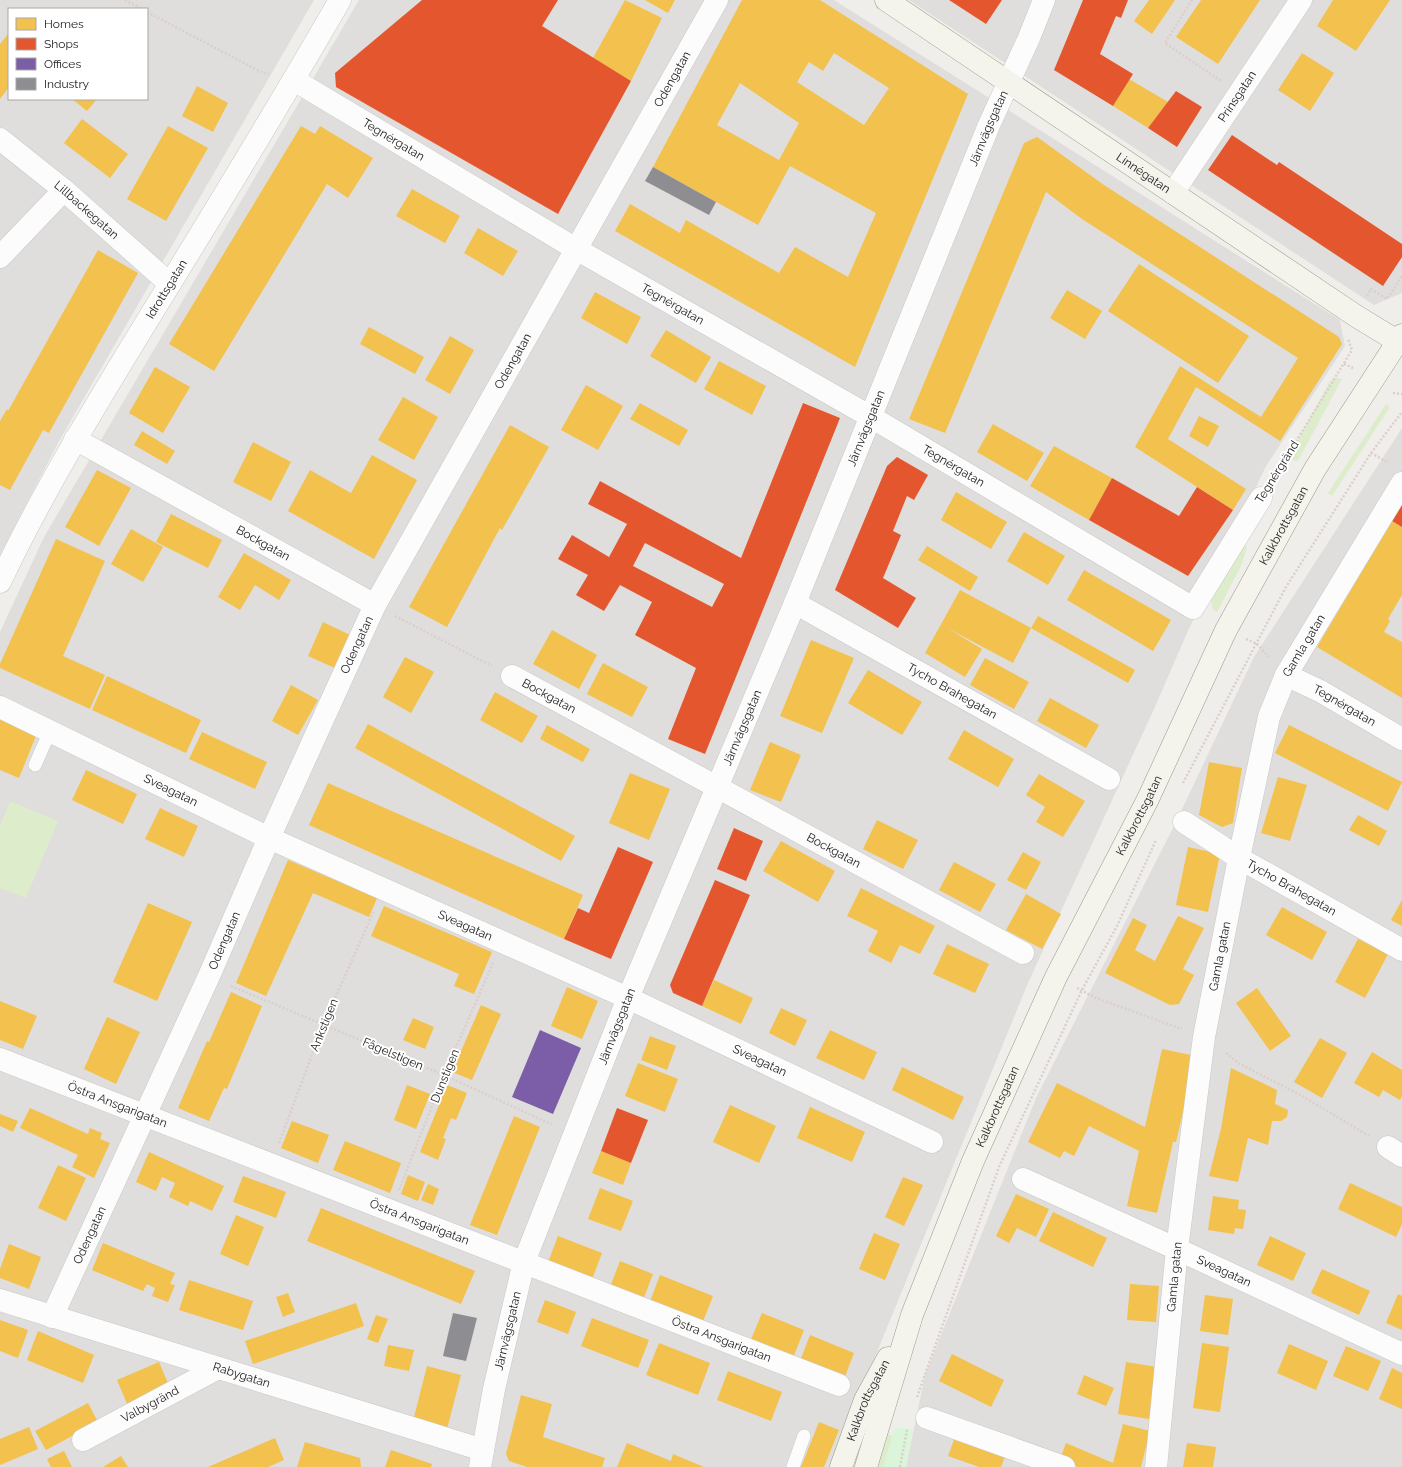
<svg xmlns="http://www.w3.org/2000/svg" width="1402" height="1467" viewBox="0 0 1402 1467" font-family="Raleway,sans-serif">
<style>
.residential{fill:#dfdedc;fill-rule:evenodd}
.grass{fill:#ddeccb}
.park{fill:#daf5da}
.homes{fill:#f2c14e;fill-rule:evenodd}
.shops{fill:#e4572e;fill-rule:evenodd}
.offices{fill:#7b5ea7}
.industry{fill:#8d8d92}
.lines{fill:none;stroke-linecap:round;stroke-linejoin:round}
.lane-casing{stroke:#c9c8c7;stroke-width:14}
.street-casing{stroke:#c9c8c7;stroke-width:23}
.secondary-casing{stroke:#999a82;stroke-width:23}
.path{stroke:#dccecd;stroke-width:2.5;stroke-dasharray:2 2;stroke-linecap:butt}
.lane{stroke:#fdfcfc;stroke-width:13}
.street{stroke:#fdfcfc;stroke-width:22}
.secondary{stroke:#f4f4ed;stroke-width:22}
.labels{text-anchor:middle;stroke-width:4;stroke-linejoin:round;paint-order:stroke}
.street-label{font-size:12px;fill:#222;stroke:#fff}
</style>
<rect width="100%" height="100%" fill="#f0eeeb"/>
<g class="residential">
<path d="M0 0H314L58 443 0 555ZM9 9H147V99H9Z"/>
<path d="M359 0H834L1340 320 1345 346 1266 466 1187 633 1154 709 1028 983 830 1467H0V632L44 537Z"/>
<path d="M909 0H1402V293L1374 305Z"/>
<path d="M1402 428V1467H906L925 1375 1036 1098 1175 824 1254 657Z"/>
</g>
<g class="grass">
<path d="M1337 378 1342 379 1299 459 1296 461 1288 459 1329 383 1332 379Z"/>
<path d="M1386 404 1390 407 1332 496 1328 493Z"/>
<path d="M1241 544 1247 547 1242 564 1217 612 1213 610 1211 600 1232 564Z"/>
<path d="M10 801 58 821 26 898 0 888V826Z"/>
<path d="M887 1434 893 1436 887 1467H877Z"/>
</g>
<path class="park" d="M895 1427 913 1429 906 1467H883Z"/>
<g class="homes">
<path d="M625 0 662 18 631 81 593 58Z"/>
<path d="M645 0H675L668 13Z"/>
<path d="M742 0H820L968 94 855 367 615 231 630 204 680 233 686 220 779 273 795 247 848 277 876 213 790 166 758 225 653 167ZM834 53 889 88 864 125 797 82 809 62 823 71ZM740 83 799 123 779 160 717 125Z"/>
<path d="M1149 0H1175L1152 34 1134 21Z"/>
<path d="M1201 0H1260L1218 64 1176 37Z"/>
<path d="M1333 0H1390L1356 51 1317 26Z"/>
<path d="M9 33V87L0 99V44Z"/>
<path d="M1302 53 1334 73 1310 111 1278 90Z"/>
<path d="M1129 79 1168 102 1148 128 1113 106Z"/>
<path d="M197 86 228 103 213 132 182 116Z"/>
<path d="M72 99H97L87 111Z"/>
<path d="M82 119 128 154 110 178 64 143Z"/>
<path d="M168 126 208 148 166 221 127 199Z"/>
<path d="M301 126 315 134 320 126 373 158 348 198 327 184 214 371 169 344Z"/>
<path d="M1037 137 1104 185 1339 337 1342 344 1280 441 1196 387 1168 439 1246 489 1233 510 1135 447 1180 366 1261 417 1298 358 1082 219 1046 192 945 433 909 419 1024 143Z"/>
<path d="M412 189 460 216 445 243 396 216Z"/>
<path d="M478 228 518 251 503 276 464 253Z"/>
<path d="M98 250 138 273 49 433 43 430 10 490 0 485V421L7 409 8 411Z"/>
<path d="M1139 264 1249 336 1218 383 1108 311Z"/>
<path d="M1067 290 1102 311 1085 339 1050 318Z"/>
<path d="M595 292 641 317 627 344 581 318Z"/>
<path d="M369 327 424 357 415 374 360 344Z"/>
<path d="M666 330 711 357 696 383 650 356Z"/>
<path d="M450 336 474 350 450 394 425 380Z"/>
<path d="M719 361 766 386 752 415 704 389Z"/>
<path d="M155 367 190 387 163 433 129 413Z"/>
<path d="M586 385 623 406 598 450 561 430Z"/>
<path d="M403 397 438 417 414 460 378 440Z"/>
<path d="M640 403 688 430 679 446 630 419Z"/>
<path d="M1199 416 1219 426 1208 447 1189 436Z"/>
<path d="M993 424 1044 453 1027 481 977 452Z"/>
<path d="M510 425 549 447 502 530 500 528 447 627 409 607Z"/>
<path d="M142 431 175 451 167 464 134 445Z"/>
<path d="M253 442 291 462 271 501 233 482Z"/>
<path d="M1054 446 1112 478 1089 520 1030 486Z"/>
<path d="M372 455 417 480 374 559 288 511 310 470 351 493Z"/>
<path d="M97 470 131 488 99 546 65 527Z"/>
<path d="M956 492 1007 522 991 549 941 520Z"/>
<path d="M171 514 222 540 208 568 156 542Z"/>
<path d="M1392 521 1402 527V595L1388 619 1390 621 1384 632 1402 642V698L1317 647Z"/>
<path d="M131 529 163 547 143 582 111 564Z"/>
<path d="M1024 532 1065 556 1048 585 1007 561Z"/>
<path d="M56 539 105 561 63 656 105 675 90 709 0 668V664Z"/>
<path d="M927 546 978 577 970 591 918 560Z"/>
<path d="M244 553 291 580 279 600 255 585 240 610 218 597Z"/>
<path d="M1084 570 1171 620 1153 651 1067 600Z"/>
<path d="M960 590 1031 628 1038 616 1135 670 1128 683 1031 628 1013 663 947 628 982 649 965 677 925 653Z"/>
<path d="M323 622 352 636 337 669 308 656Z"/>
<path d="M552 630 597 655 579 689 533 664Z"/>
<path d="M811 640 854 658 822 733 780 716Z"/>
<path d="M405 657 434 672 411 713 383 697Z"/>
<path d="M985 658 1029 682 1014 709 970 685Z"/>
<path d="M603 663 648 687 632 717 587 694Z"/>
<path d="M868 670 922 702 902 735 848 703Z"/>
<path d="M107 676 201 720 186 753 92 710Z"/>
<path d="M291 685 318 700 298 735 272 721Z"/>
<path d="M495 692 538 716 522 743 480 720Z"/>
<path d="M1050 698 1099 725 1086 748 1037 721Z"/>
<path d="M0 713 38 731 19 778 0 770Z"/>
<path d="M368 724 575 836 561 861 355 748Z"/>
<path d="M547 725 590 749 583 762 540 739Z"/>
<path d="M1289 725 1402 782 1388 811 1275 753Z"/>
<path d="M964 730 1014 759 998 787 948 759Z"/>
<path d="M202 732 267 762 255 789 189 759Z"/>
<path d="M770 742 801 755 781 802 750 790Z"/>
<path d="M1209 762 1242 768 1233 823 1222 827 1199 815Z"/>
<path d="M86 770 137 794 123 824 72 800Z"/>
<path d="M630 773 670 789 649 840 609 823Z"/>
<path d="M1039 774 1085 801 1063 837 1036 822 1045 807 1026 795Z"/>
<path d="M1278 777 1307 785 1290 841 1261 833Z"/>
<path d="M328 783 583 895 564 939 309 825Z"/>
<path d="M160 808 198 826 184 857 145 839Z"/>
<path d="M1358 815 1387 831 1379 846 1349 830Z"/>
<path d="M877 820 918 840 903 869 863 849Z"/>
<path d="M781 841 835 871 818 902 763 871Z"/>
<path d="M1188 847 1220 854 1208 912 1176 905Z"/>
<path d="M1023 852 1041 862 1026 890 1007 880Z"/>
<path d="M288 860 377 898 369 917 313 893 266 996 236 983Z"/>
<path d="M954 862 996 884 980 912 939 890Z"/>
<path d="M861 888 935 926 920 954 900 945 891 963 868 951 878 931 847 916Z"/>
<path d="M1026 894 1061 914 1042 949 1006 930Z"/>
<path d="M1402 900V926L1391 920Z"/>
<path d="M148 903 192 922 157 1001 113 982Z"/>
<path d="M384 906 492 952 474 994 454 986 459 974 371 936Z"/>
<path d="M1282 907 1327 932 1312 960 1266 935Z"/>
<path d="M1178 916 1204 928 1183 969 1194 975 1179 1004 1170 1005 1105 973 1133 918 1147 925 1135 950 1155 961Z"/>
<path d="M1358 939 1388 954 1365 998 1335 982Z"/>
<path d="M947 944 989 964 975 993 933 974Z"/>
<path d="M714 980 753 998 741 1024 702 1006Z"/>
<path d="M567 987 598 1001 582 1039 551 1026Z"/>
<path d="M1257 988 1291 1036 1270 1051 1236 1003Z"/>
<path d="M231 992 262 1006 227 1089 224 1088 209 1121 178 1108 207 1041 209 1042Z"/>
<path d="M0 1001 37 1016 23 1049 0 1040Z"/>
<path d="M481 1005 501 1014 472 1080 452 1072Z"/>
<path d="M781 1008 807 1020 795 1046 769 1033Z"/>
<path d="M107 1017 140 1032 116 1084 84 1069Z"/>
<path d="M413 1018 434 1027 425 1049 403 1040Z"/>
<path d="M830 1030 877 1052 864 1080 816 1058Z"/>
<path d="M650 1036 676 1046 667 1070 641 1060Z"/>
<path d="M1320 1038 1347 1053 1322 1098 1294 1082Z"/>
<path d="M1162 1049 1196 1056 1176 1142H1173L1157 1213 1127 1206 1139 1151 1089 1126 1074 1156 1064 1151 1060 1158 1028 1142 1057 1083 1145 1127Z"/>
<path d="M1372 1052 1402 1070V1096L1400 1100 1383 1090 1379 1097 1354 1083Z"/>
<path d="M638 1063 678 1079 665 1112 625 1096Z"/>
<path d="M902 1067 964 1097 953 1120 892 1090Z"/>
<path d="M1231 1068 1277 1090 1275 1104 1288 1110 1287 1117 1281 1121H1272L1268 1145 1248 1138 1238 1182 1209 1176 1221 1129Z"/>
<path d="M407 1085 430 1094 416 1129 394 1120Z"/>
<path d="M447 1085 467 1093 456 1120 451 1118 443 1138 446 1139 438 1160 420 1152Z"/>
<path d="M730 1105 776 1126 759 1163 713 1142Z"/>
<path d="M810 1107 865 1132 852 1162 797 1138Z"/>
<path d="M30 1108 88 1134 90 1128 102 1133 100 1139 110 1143 94 1178 72 1167 78 1155 20 1128Z"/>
<path d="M0 1114 18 1121 13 1132 0 1126Z"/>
<path d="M514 1116 540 1127 497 1235 470 1225Z"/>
<path d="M292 1121 329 1135 318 1163 281 1148Z"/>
<path d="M345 1141 401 1163 390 1193 333 1170Z"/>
<path d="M601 1151 631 1163 623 1185 592 1173Z"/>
<path d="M149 1152 224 1186 212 1211 190 1201 188 1206 169 1197 175 1183 162 1177 156 1191 136 1182Z"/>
<path d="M58 1165 86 1178 66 1221 38 1208Z"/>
<path d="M408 1175 425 1182 418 1201 401 1194Z"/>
<path d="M243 1176 286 1192 276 1218 233 1202Z"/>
<path d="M903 1177 923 1185 904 1226 885 1217Z"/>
<path d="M1350 1183 1402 1207V1224L1396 1237 1338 1209Z"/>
<path d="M428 1184 439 1189 433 1205 421 1200Z"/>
<path d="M600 1188 633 1201 621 1231 588 1219Z"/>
<path d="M1016 1194 1049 1209 1036 1237 1017 1228 1009 1243 996 1236Z"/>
<path d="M1213 1196 1239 1200 1238 1209 1246 1210 1243 1229 1235 1228 1234 1234 1208 1230Z"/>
<path d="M321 1208 475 1271 461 1304 307 1241Z"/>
<path d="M1053 1212 1107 1238 1093 1267 1039 1241Z"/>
<path d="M236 1215 264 1227 248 1266 220 1254Z"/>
<path d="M874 1233 900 1244 885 1280 859 1269Z"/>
<path d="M558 1236 602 1253 591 1282 547 1265Z"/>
<path d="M1270 1236 1306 1253 1293 1281 1257 1265Z"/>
<path d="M103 1243 175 1273 170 1284 175 1285 168 1302 152 1296 155 1288 147 1284 143 1291 92 1270Z"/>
<path d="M9 1244 41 1257 29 1289 0 1278V1269Z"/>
<path d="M620 1261 653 1274 643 1300 610 1287Z"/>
<path d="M1322 1269 1370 1291 1359 1315 1311 1293Z"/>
<path d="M660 1275 713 1296 702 1324 649 1304Z"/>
<path d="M189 1280 253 1301 243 1330 179 1310Z"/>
<path d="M1130 1284 1159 1286 1156 1322 1127 1320Z"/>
<path d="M288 1293 295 1312 283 1317 276 1297Z"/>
<path d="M1398 1294 1402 1296V1330L1386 1323Z"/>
<path d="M1205 1295 1233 1299 1228 1335 1200 1331Z"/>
<path d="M545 1300 576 1312 568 1334 537 1322Z"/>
<path d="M356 1303 364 1326 253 1364 245 1341Z"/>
<path d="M762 1313 804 1330 793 1358 750 1342Z"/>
<path d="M376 1315 388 1319 378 1343 367 1339Z"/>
<path d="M592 1318 649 1340 638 1368 581 1346Z"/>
<path d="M0 1320 28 1330 18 1358 0 1351Z"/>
<path d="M38 1331 94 1355 83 1383 27 1360Z"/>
<path d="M810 1335 854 1353 844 1379 800 1361Z"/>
<path d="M659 1343 710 1363 698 1395 646 1375Z"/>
<path d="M1202 1343 1229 1347 1220 1412 1193 1408Z"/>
<path d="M1289 1344 1328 1361 1316 1390 1277 1373Z"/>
<path d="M388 1345 414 1350 409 1371 384 1366Z"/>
<path d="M1346 1346 1381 1361 1368 1391 1333 1376Z"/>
<path d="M952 1354 1004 1380 991 1407 939 1381Z"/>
<path d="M159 1362 170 1388 128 1406 117 1380Z"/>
<path d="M1126 1362 1157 1367 1149 1419 1118 1414Z"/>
<path d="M427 1366 461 1375 447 1429 413 1421Z"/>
<path d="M1392 1368 1402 1373V1409L1379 1399Z"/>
<path d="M728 1371 782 1392 771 1421 717 1400Z"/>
<path d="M1084 1375 1114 1388 1106 1406 1077 1394Z"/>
<path d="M521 1395 552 1404 543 1437 605 1458 602 1467H527L509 1461 506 1454Z"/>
<path d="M88 1403 98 1422 46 1450 35 1431Z"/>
<path d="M819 1422 839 1430 824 1467H801Z"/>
<path d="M1123 1424 1150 1431 1141 1467H1078L1060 1459 1066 1443 1113 1463Z"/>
<path d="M29 1427 38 1449 0 1465V1439Z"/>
<path d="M955 1437 1006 1454 1001 1467H979L948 1456Z"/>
<path d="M275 1438 284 1460 268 1467H208Z"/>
<path d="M305 1442 360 1458 361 1467H297Z"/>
<path d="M627 1443 671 1461 673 1454 704 1467H617Z"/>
<path d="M1187 1443 1216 1447 1213 1467H1183Z"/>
<path d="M391 1450 432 1464 431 1467H385Z"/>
<path d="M64 1451 72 1467H51L47 1459Z"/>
<path d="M121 1456 128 1467H103Z"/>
</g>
<g class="shops">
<path d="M422 0H558L542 26 631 81 558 214 336 87 335 73Z"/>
<path d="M949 0H1002L986 24Z"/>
<path d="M1083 0H1128L1121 18 1116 16 1100 54 1133 74 1113 106 1054 70Z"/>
<path d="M1176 91 1202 107 1177 147 1148 128Z"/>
<path d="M1232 135 1277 165 1279 162 1402 244V257L1383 286 1208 170Z"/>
<path d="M803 403 840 418 705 754 668 739 696 668 635 635 652 602 620 585 604 611 576 595 588 575 558 559 572 535 609 557 627 524 588 504 600 481 741 558ZM645 543 724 584 712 607 633 566Z"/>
<path d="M897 457 928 475 914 500 907 496 893 531 901 535 883 578 916 598 898 628 835 590 887 466Z"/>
<path d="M1112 478 1179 516 1197 487 1233 510 1188 576 1089 520Z"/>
<path d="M1402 505V527L1392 521Z"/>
<path d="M734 828 763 841 746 881 717 869Z"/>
<path d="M618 847 653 862 611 959 564 939 578 908 589 913Z"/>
<path d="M715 880 750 895 702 1006 673 993 670 985Z"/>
<path d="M617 1108 648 1120 631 1163 601 1151Z"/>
</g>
<path class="offices" d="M540 1030 581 1048 553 1114 512 1097Z"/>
<g class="industry">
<path d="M653 167 716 202 709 215 645 181Z"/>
<path d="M453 1313 477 1318 466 1361 443 1356Z"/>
</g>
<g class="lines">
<g class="lane-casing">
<g id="lane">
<path d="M35 765 50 731"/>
<path d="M793 1467 804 1436"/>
</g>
</g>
<g class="street-casing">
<g id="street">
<path id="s1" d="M294 80 576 249 871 417 1193 608 1261 498"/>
<path id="s2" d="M0 139 64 190 170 284"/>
<path id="s3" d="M1173 193 1301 0"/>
<path d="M0 257 64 190"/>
<path id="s4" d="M75 439 375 605"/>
<path id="s5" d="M0 582C45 487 100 398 155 308 218 206 280 104 340 0"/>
<path id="s6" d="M795 603 1109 779"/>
<path id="s7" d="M1286 675 1320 691 1402 739"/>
<path id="s8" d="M512 676 1023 953"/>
<path id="s9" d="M0 707 269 838 628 998 932 1142"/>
<path id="s10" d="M1184 822 1239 858 1402 950"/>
<path id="s11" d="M0 1059 839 1385"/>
<path d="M1388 1147 1402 1156"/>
<path id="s12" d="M1023 1179 1177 1249 1402 1354"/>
<path id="s13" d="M0 1300 483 1450"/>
<path id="s14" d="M52 1317 209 976 269 838 375 605 717 0"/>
<path d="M927 1418 1064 1467"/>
<path id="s15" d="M83 1440 218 1368"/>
<path id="s16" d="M480 1467 494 1389 524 1262 628 998 795 603 989 125 1029 38 1044 0"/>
<path id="s17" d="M1156 1467 1177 1249 1204 1037 1239 858 1269 717 1286 675 1402 483"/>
</g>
</g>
<g class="secondary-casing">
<g id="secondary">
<path id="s18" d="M886 0 1356 316 1402 344"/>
<path id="s19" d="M841 1467 865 1400 888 1358"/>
<path id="s20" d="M866 1467 912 1315 973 1161 1056 977 1148 799 1226 630 1315 469 1402 335"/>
</g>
</g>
<g class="path">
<path d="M125 0 142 9"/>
<path d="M1192 0 1165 43 1221 81"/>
<path d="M147 12 259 71 269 74"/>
<path d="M1367 296 1371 289 1387 299 1402 276"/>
<path d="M1344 364 1353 368"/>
<path d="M1393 393 1402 394"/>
<path d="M1371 453 1389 463"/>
<path d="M1273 479 1352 350 1348 339"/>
<path d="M395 616 492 666"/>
<path d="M1246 639 1257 644 1269 657"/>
<path d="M1183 783 1286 587 1371 453 1402 412"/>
<path d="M231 986 444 1075 553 1125"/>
<path d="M1077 988 1096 998 1182 1029"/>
<path d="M1226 1053 1240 1064 1302 1096 1369 1136"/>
<path d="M279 1143 323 1025 374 911"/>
<path d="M399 1190 444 1075 493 963"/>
<path d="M917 1397 999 1167 1082 990 1117 926 1156 840"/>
<path d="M900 1467 907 1430"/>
</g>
<use href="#lane" class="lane"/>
<use href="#street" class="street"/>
<use href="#secondary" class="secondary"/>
</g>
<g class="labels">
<g class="street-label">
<text dy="4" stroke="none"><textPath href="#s14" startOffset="1386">Odengatan</textPath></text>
<text dy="4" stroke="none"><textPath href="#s3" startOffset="116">Prinsgatan</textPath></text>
<text dy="4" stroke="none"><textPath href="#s16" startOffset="1435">Järnvägsgatan</textPath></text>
<text dy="4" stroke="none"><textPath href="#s1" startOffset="116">Tegnérgatan</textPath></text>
<text dy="4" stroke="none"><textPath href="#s18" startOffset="310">Linnégatan</textPath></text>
<text dy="4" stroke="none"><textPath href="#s2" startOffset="112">Lillbackegatan</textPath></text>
<text dy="4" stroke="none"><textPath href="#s5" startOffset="337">Idrottsgatan</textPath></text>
<text dy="4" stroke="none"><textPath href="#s1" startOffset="440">Tegnérgatan</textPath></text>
<text dy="4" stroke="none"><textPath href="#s14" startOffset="1062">Odengatan</textPath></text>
<text dy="4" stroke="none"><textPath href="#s16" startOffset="1111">Järnvägsgatan</textPath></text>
<text dy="4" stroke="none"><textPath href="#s1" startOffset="764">Tegnérgatan</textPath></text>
<text transform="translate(1277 472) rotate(-58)" y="4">Tegnérgränd</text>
<text dy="4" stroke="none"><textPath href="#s20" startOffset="1032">Kalkbrottsgatan</textPath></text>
<text dy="4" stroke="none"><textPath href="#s4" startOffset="215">Bockgatan</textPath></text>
<text dy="4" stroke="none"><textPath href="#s14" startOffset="738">Odengatan</textPath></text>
<text dy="4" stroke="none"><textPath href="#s17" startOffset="839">Gamla gatan</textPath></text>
<text dy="4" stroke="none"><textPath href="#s6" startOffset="180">Tycho Brahegatan</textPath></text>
<text dy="4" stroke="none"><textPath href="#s8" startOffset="42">Bockgatan</textPath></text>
<text dy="4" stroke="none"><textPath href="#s7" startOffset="66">Tegnérgatan</textPath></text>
<text dy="4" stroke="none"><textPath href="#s16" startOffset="787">Järnvägsgatan</textPath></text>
<text dy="4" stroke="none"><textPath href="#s9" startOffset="190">Sveagatan</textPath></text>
<text dy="4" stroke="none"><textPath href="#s20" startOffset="708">Kalkbrottsgatan</textPath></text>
<text dy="4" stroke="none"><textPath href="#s8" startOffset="366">Bockgatan</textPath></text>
<text dy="4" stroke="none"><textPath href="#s10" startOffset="126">Tycho Brahegatan</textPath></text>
<text dy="4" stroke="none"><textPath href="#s9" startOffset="514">Sveagatan</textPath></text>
<text dy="4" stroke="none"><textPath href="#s14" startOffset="414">Odengatan</textPath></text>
<text dy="4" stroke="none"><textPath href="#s17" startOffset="515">Gamla gatan</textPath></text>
<text transform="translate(324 1025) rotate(-68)" y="4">Ankstigen</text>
<text dy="4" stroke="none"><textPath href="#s16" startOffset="463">Järnvägsgatan</textPath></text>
<text transform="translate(393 1054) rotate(23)" y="4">Fågelstigen</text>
<text dy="4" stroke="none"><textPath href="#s9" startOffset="838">Sveagatan</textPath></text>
<text transform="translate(445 1076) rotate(-68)" y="4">Dunstigen</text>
<text dy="4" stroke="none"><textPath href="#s11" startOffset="126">Östra Ansgarigatan</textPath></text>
<text dy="4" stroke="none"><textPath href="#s20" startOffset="384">Kalkbrottsgatan</textPath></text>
<text dy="4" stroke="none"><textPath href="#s11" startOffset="450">Östra Ansgarigatan</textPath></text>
<text dy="4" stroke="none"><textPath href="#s14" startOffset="90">Odengatan</textPath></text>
<text dy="4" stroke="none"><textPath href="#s12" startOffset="221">Sveagatan</textPath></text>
<text dy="4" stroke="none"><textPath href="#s17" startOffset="191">Gamla gatan</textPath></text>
<text dy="4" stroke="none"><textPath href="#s16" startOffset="139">Järnvägsgatan</textPath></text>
<text dy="4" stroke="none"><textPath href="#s11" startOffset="774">Östra Ansgarigatan</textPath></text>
<text dy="4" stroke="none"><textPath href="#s13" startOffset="253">Rabygatan</textPath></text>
<text dy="4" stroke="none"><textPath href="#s19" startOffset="72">Kalkbrottsgatan</textPath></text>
<text dy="4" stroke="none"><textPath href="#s15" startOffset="76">Valbygränd</textPath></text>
</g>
</g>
<rect x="8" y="8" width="140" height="92" fill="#ffffff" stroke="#a7a7a7"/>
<rect x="16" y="18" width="20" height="12" fill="#f2c14e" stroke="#a7a7a7"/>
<text x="44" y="28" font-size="12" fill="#222222">Homes</text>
<rect x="16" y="38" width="20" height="12" fill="#e4572e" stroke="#a7a7a7"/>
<text x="44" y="48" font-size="12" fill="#222222">Shops</text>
<rect x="16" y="58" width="20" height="12" fill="#7b5ea7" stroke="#a7a7a7"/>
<text x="44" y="68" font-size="12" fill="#222222">Offices</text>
<rect x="16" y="78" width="20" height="12" fill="#8d8d92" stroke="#a7a7a7"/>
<text x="44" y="88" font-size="12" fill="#222222">Industry</text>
</svg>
